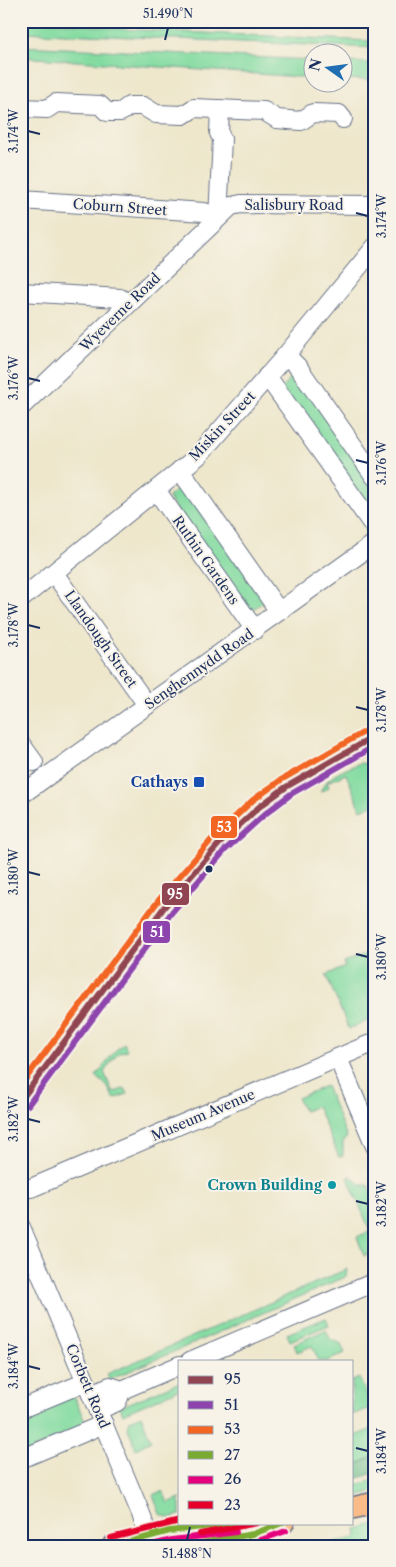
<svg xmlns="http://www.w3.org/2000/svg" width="396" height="1567" viewBox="0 0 396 1567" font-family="'Libre Caslon Text',serif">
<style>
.green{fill:#83dba0;stroke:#4f857f}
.forest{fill:#6abb86;stroke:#427572}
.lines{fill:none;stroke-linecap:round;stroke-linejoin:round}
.minor-casing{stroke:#656f84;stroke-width:20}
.major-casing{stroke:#656f84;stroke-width:24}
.minor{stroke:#fff;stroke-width:18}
.major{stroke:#f9bc89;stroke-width:21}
.bus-1-casing{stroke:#f7f3e8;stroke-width:10}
.bus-2-casing{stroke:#f7f3e8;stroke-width:10}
.bus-3-casing{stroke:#f7f3e8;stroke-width:10}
.bus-4-casing{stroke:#f7f3e8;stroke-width:10}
.bus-5-casing{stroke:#f7f3e8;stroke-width:10}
.bus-6-casing{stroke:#f7f3e8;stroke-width:10}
.bus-1{stroke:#914451;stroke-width:6}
.bus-2{stroke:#8e44ad;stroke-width:6}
.bus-3{stroke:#f26522;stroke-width:6}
.bus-4{stroke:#7aab30;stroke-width:6}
.bus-5{stroke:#e5007d;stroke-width:6}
.bus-6{stroke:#e4002b;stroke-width:6}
.ticks{fill:none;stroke:#1b2f5e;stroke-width:2}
.transit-dot{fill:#1a4fb4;stroke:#f7f3e8;stroke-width:2}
.bus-dot{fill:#1b2f5e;stroke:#f7f3e8;stroke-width:2}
.culture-dot{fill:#0f9aa8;stroke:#f7f3e8;stroke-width:2}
.labels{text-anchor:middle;stroke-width:4;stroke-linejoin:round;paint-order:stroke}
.street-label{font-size:14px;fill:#1b2f5e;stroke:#f7f3e8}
.transit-label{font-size:14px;font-weight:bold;fill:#164399;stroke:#f7f3e8;text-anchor:end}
.culture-label{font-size:14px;font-weight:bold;fill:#0d838f;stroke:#f7f3e8;text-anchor:end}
.line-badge{stroke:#f7f3e8;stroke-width:2}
.badge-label{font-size:14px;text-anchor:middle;font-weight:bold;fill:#fff}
.neatline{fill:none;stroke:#1b2f5e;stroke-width:2}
.ticks-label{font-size:12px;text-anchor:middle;fill:#1b2f5e}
</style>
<rect width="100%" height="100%" fill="#f7f3e8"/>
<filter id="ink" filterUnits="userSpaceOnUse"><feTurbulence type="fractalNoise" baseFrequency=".02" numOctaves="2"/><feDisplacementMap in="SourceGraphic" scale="10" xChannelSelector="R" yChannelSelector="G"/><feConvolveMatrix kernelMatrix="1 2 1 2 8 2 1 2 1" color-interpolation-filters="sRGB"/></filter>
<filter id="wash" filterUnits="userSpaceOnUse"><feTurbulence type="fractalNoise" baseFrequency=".0096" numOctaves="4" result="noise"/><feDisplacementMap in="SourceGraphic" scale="20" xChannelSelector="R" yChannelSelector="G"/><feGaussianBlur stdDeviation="1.12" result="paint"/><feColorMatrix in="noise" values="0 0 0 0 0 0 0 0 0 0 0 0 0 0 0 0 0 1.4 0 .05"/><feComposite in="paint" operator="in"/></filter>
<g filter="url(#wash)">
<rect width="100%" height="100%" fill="#eee7cc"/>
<g class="green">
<path d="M21 21H48L121 29 372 41 375 42V48L21 32Z"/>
<path d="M21 46 313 60V78L21 57Z"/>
<path d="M344 62 374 63 373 80 344 79Z"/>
<path d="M295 371 375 484V523L282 388 291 378 289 376Z"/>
<path d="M184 484 266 600 248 613 168 497Z"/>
<path d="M360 763 367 764 369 772 375 773V804L361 810 346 774 327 782 329 787 320 792C327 775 345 770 360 763Z"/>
<path d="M375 951V1017L349 1029 326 975 345 967 344 963Z"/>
<path d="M124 1043 127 1050 118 1053 104 1072 113 1093 125 1088 127 1094 114 1099 107 1086 96 1076 115 1051Z"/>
<path d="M326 1086 347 1137 343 1142V1156L339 1157 317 1106 304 1111 297 1098Z"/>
<path d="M351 1176 360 1185H368L375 1202V1251L364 1256 357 1237 370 1231 348 1178Z"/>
<path d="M347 1269 346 1276 343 1278 109 1380 107 1374Z"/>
<path d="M326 1318 329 1325 290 1341 287 1334Z"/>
<path d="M325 1330 331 1340 340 1343 345 1353 328 1361H319L312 1346 297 1352 294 1344Z"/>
<path d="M359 1378 373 1407 352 1415V1381Z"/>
<path d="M180 1382V1389L123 1414 120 1407Z"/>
<path d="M73 1394 86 1424 21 1455V1414Z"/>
<path d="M141 1415 151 1441 136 1449 128 1428 130 1420Z"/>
<path d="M375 1428V1468L352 1477V1437Z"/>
<path d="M375 1480V1491L352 1497V1486Z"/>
<path d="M163 1491 168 1503 180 1498V1515L169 1518 160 1514 153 1495Z"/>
<path d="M375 1524V1546H311L357 1538 356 1529Z"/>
</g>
<path class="forest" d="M375 1455V1473L352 1480V1462L356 1465Z"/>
</g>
<g filter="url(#ink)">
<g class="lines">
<g class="minor-casing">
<g id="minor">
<path d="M21 108 47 109 56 103 100 105 107 112H121L129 106H143L156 114 183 115 194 108 264 111 277 119 301 121 313 113 339 114 343 119"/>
<path d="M21 200 204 212 218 217"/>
<path d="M218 217 222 139 219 133 220 109"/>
<path d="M21 292 120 298 129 303"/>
<path d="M286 355 298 367 375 477"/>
<path d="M267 376 375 528"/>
<path d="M21 407 231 206 241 204 375 205"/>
<path d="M180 470 278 610"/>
<path d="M156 490 255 630"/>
<path d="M54 573 147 705"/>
<path d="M21 599 198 456 286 355 375 247"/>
<path d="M21 744 34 762"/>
<path d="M21 795 375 543"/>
<path d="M338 1058 375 1146"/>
<path d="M21 1100C53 1057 84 1015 116 972 159 913 202 854 259 807 294 779 335 756 375 736"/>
<path d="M31 1188 375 1042"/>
<path d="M21 1227 141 1514 151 1546"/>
<path d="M190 1361 375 1282"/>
<path d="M91 1394 110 1386 122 1390 180 1365"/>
<path d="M21 1409 86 1382"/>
<path d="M98 1410 117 1402 122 1390"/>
<path d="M21 1459 104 1424"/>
</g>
</g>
<g class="major-casing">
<g id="major">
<path d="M352 1508 375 1503"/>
<path d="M113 1546 170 1531 235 1523"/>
<path d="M187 1546 253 1534 283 1523"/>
</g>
</g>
<use href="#minor" class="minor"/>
<use href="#major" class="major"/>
<g class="bus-1-casing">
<path id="bus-1" d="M21 1100 165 906 219 844 259 807 286 787 375 736"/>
</g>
<g class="bus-2-casing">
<path id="bus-2" d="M28 1105 172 912 225 850 265 814 291 794 375 746"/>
</g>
<g class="bus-3-casing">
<path id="bus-3" d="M21 1085 158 901 213 838 253 800 281 780 371 728"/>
</g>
<g class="bus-4-casing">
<g id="bus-4">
<path d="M202 1543 253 1534 282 1523"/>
<path d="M114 1546 170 1531 233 1523"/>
</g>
</g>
<g class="bus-5-casing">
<g id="bus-5">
<path d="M148 1546 172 1540 236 1532"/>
<path d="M237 1546 255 1542 286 1531"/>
</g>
</g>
<g class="bus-6-casing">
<g id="bus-6">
<path d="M200 1534 257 1523"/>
<path d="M111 1538 180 1521"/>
</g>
</g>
<use href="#bus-1" class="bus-1"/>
<use href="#bus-2" class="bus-2"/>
<use href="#bus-3" class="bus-3"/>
<use href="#bus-4" class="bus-4"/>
<use href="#bus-5" class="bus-5"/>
<use href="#bus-6" class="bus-6"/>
</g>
</g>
<path class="ticks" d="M165 40 168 28M28 131 40 134M356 213 368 216M28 378 40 381M356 460 368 463M28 625 40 628M356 707 368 710M28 872 40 875M356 954 368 957M28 1119 40 1122M356 1201 368 1204M28 1366 40 1369M356 1448 368 1451M187 1540 190 1527"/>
<rect class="transit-dot" x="193" y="776" width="12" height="12" rx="2.5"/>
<circle class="bus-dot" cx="209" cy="869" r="4.5"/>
<circle class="culture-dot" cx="332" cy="1185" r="5"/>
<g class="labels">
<g class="street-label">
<text x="294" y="210">Salisbury Road</text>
<text transform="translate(120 207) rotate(4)" y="5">Coburn Street</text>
<text transform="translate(120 312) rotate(-44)" y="5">Wyeverne Road</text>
<text transform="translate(222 426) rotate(-47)" y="5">Miskin Street</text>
<text transform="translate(206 560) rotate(55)" y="5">Ruthin Gardens</text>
<text transform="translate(101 639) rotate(55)" y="5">Llandough Street</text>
<text transform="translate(199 669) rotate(-35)" y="5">Senghennydd Road</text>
<text transform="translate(203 1115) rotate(-23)" y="5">Museum Avenue</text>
<text transform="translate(88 1386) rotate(67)" y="5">Corbett Road</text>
</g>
<g class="transit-label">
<text x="188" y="787">Cathays</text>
</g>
<g class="culture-label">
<text x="322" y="1190">Crown Building</text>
</g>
</g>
<g class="line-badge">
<rect x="210" y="815" width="28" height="24" rx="5" fill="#f26522"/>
<rect x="161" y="882" width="29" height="24" rx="5" fill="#914451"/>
<rect x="142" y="920" width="29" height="24" rx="5" fill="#8e44ad"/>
</g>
<g class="badge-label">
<text x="224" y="832">53</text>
<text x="175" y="899">95</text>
<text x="157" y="937">51</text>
</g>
<rect width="396" height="1567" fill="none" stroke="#f7f3e8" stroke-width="55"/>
<rect x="178" y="1360" width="175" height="165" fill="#f7f3e8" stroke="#9fa5b1"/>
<rect x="188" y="1376" width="25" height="8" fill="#914451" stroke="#9fa5b1"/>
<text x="224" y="1384" font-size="15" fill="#1b2f5e">95</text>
<rect x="188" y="1401" width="25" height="8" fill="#8e44ad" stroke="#9fa5b1"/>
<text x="224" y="1410" font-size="15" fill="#1b2f5e">51</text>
<rect x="188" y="1426" width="25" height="8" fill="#f26522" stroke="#9fa5b1"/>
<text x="224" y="1434" font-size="15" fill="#1b2f5e">53</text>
<rect x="188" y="1451" width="25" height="8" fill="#7aab30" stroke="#9fa5b1"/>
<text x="224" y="1460" font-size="15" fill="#1b2f5e">27</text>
<rect x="188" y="1476" width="25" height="8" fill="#e5007d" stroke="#9fa5b1"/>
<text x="224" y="1484" font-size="15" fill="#1b2f5e">26</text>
<rect x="188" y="1501" width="25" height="8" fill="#e4002b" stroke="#9fa5b1"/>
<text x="224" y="1510" font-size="15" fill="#1b2f5e">23</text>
<g transform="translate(328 68) rotate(284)"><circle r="24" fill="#f7f3e8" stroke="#9fa5b1"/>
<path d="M0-4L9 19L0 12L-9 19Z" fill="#1f6fb2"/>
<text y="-8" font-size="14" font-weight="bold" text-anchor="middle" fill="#1b2f5e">N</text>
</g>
<rect x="28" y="28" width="340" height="1512" class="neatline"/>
<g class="ticks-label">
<text x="168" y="18">51.490°N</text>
<text transform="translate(14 131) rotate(-90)" y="4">3.174°W</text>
<text transform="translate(382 216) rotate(-90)" y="4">3.174°W</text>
<text transform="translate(14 378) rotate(-90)" y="4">3.176°W</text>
<text transform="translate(382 463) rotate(-90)" y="4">3.176°W</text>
<text transform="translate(14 625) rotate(-90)" y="4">3.178°W</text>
<text transform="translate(382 710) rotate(-90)" y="4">3.178°W</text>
<text transform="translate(14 872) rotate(-90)" y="4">3.180°W</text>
<text transform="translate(382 957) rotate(-90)" y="4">3.180°W</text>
<text transform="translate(14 1119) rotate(-90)" y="4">3.182°W</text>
<text transform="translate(382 1204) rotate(-90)" y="4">3.182°W</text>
<text transform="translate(14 1366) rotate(-90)" y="4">3.184°W</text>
<text transform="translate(382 1451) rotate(-90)" y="4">3.184°W</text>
<text x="187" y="1558">51.488°N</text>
</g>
</svg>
